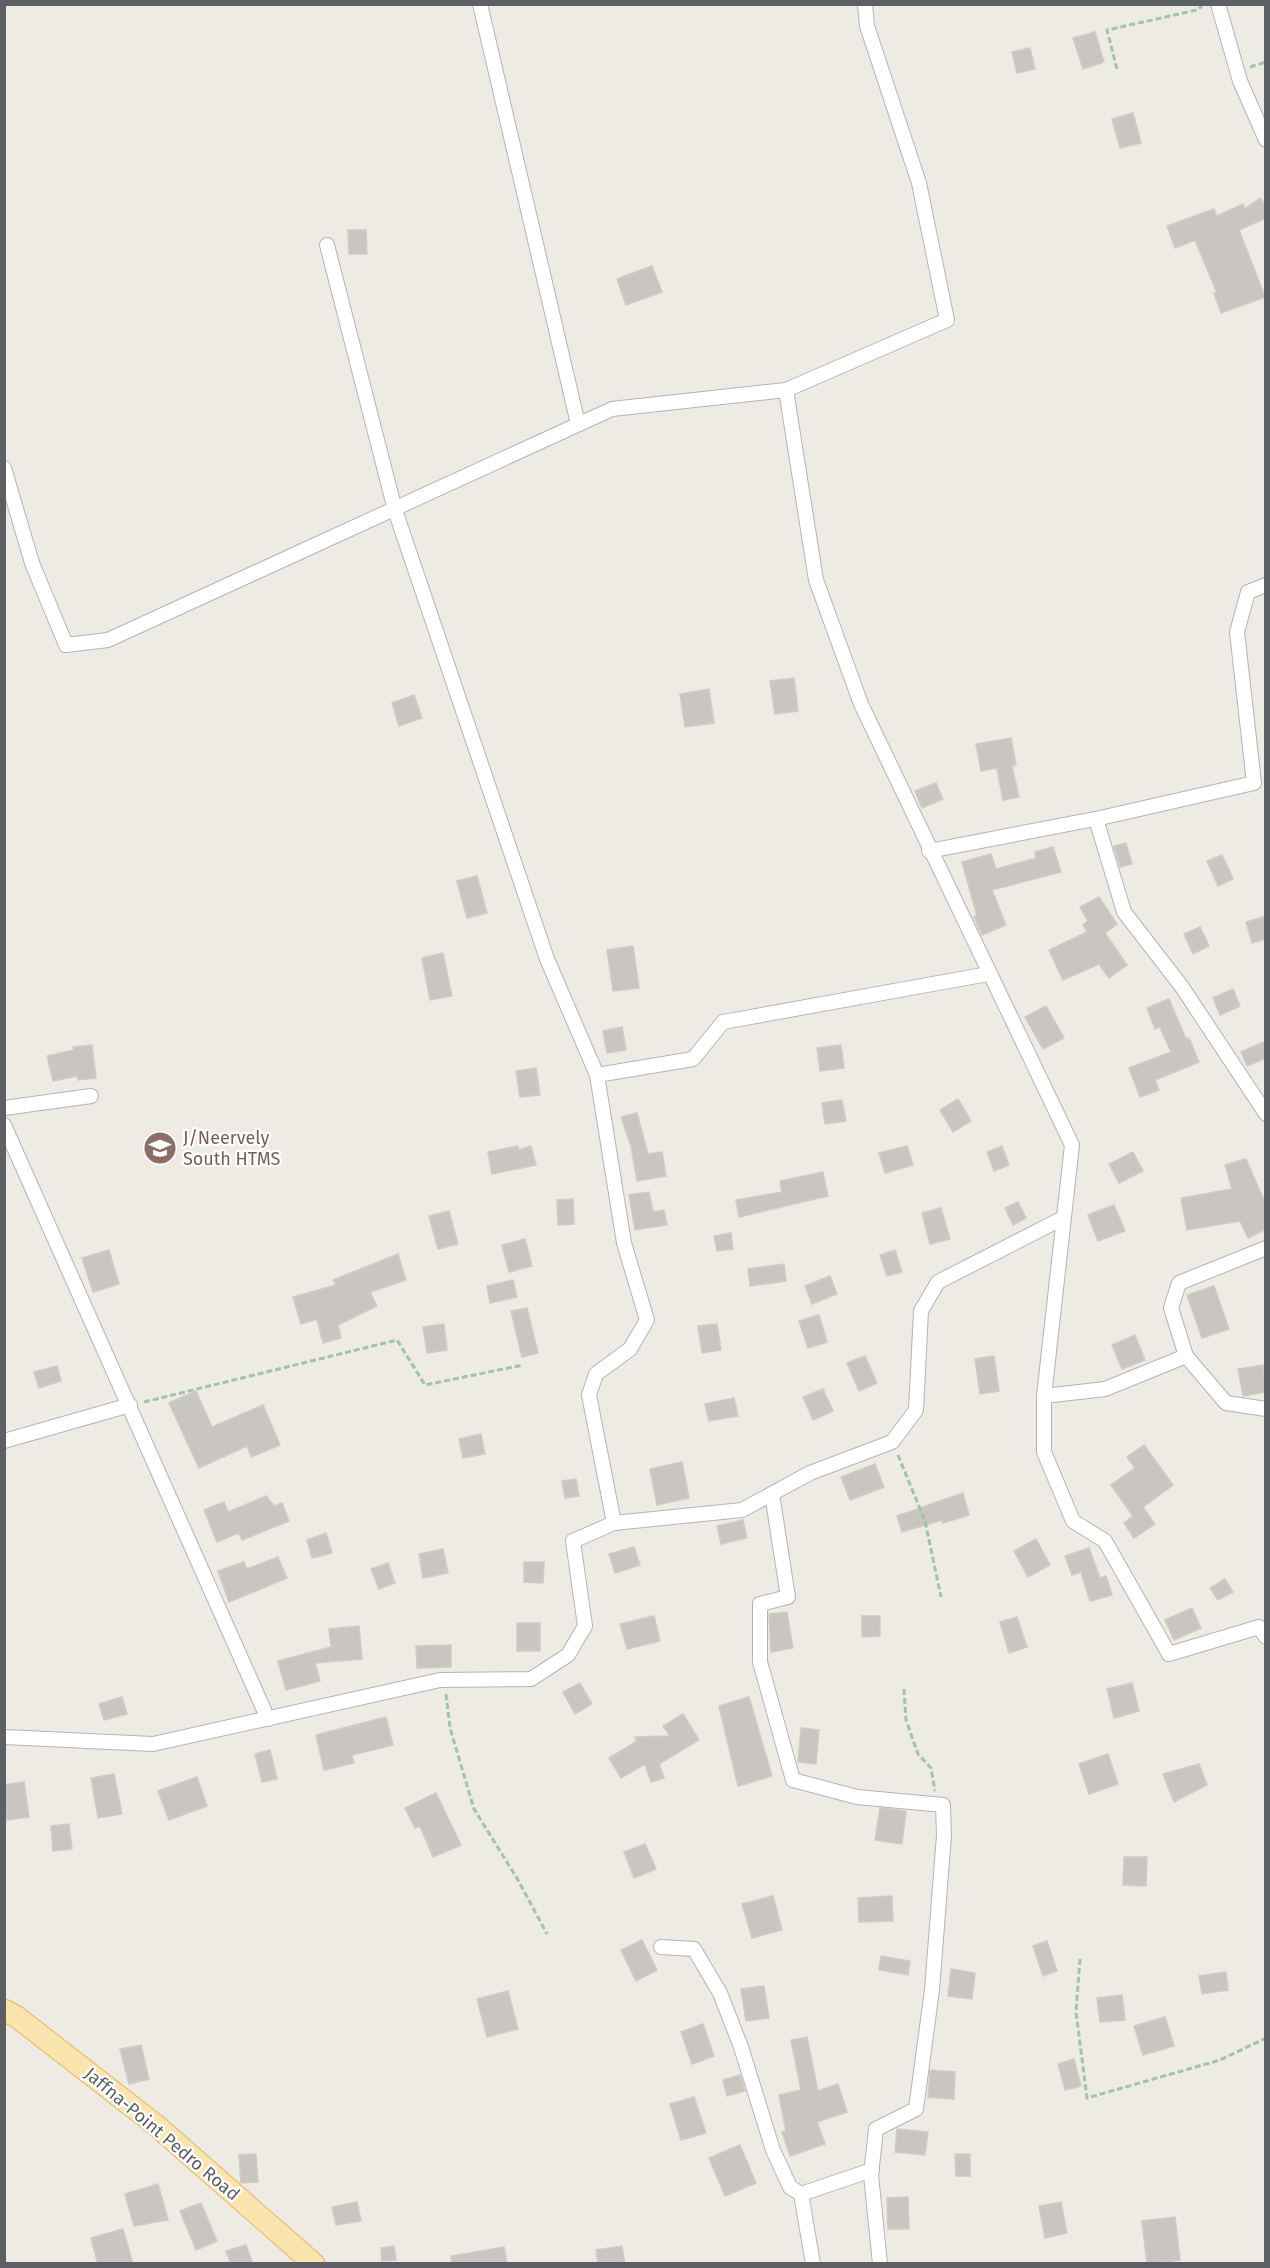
<svg xmlns="http://www.w3.org/2000/svg" width="1270" height="2268" viewBox="0 0 1270 2268" font-family="'Fira Sans',sans-serif">
<style>
.building{fill:#c9c5c1;stroke:#d2cbc3;stroke-width:1.5}
.lines{fill:none;stroke-linecap:round;stroke-linejoin:round}
.street-casing{stroke:#b1b5b8;stroke-width:16}
.primary-casing{stroke:#e8b463;stroke-width:23}
.path{stroke:#9dc6a4;stroke-width:3;stroke-dasharray:6 3;stroke-linecap:butt}
.street{stroke:#fff;stroke-width:14}
.primary{stroke:#fae5ad;stroke-width:21}
.labels{text-anchor:middle;stroke-width:4.5;stroke-linejoin:round;paint-order:stroke}
.education-label{font-size:18px;fill:#785e54;stroke:#fff;text-anchor:start}
.street-label{font-size:18px;fill:#5c6064;stroke:#fff}
</style>
<rect width="100%" height="100%" fill="#eeeae4"/>
<g class="building">
<path d="M1095 32 1104 62 1083 69 1073 38Z"/>
<path d="M1030 48 1035 69 1017 73 1012 52Z"/>
<path d="M1133 113 1141 143 1120 148 1112 119Z"/>
<path d="M1260 198 1266 206V218L1239 230 1265 297 1221 313 1214 293H1217L1195 240 1175 248 1167 226 1214 209 1217 216 1243 204 1245 209Z"/>
<path d="M348 230H366L367 254H349Z"/>
<path d="M652 266 662 292 626 305 617 279Z"/>
<path d="M794 678 798 711 775 714 770 681Z"/>
<path d="M709 689 714 723 685 727 680 694Z"/>
<path d="M414 695 422 718 399 726 392 703Z"/>
<path d="M1011 738 1016 765 1012 766 1019 797 1003 800 997 768 981 771 976 744Z"/>
<path d="M936 783 943 799 922 808 915 791Z"/>
<path d="M1126 843 1132 864 1120 867 1114 846Z"/>
<path d="M1053 847 1061 872 992 890 1006 925 982 935 974 917 977 916 962 862 991 854 996 869 1036 858 1035 852Z"/>
<path d="M1222 855 1233 879 1218 886 1207 861Z"/>
<path d="M477 876 487 913 467 918 457 881Z"/>
<path d="M1099 897 1117 924 1105 933 1127 965 1109 978 1099 964 1063 980 1049 950 1087 932 1083 925 1088 921 1080 907Z"/>
<path d="M1266 916V939L1252 943 1246 922Z"/>
<path d="M1200 927 1209 946 1193 954 1184 934Z"/>
<path d="M633 946 639 988 613 991 607 950Z"/>
<path d="M443 953 452 996 430 1000 422 958Z"/>
<path d="M1233 989 1240 1006 1220 1015 1213 998Z"/>
<path d="M1169 999 1186 1039 1189 1038 1199 1062 1155 1080 1159 1090 1140 1097 1129 1068 1171 1052 1160 1027 1155 1029 1147 1008Z"/>
<path d="M1046 1006 1064 1038 1043 1049 1025 1017Z"/>
<path d="M622 1027 626 1050 607 1053 603 1031Z"/>
<path d="M1266 1041V1058L1247 1066 1241 1052Z"/>
<path d="M92 1045 96 1078 78 1080 77 1076 53 1081 47 1056 74 1050 73 1047Z"/>
<path d="M841 1045 844 1068 820 1071 817 1048Z"/>
<path d="M536 1068 540 1095 520 1097 516 1071Z"/>
<path d="M958 1099 971 1121 953 1132 940 1110Z"/>
<path d="M842 1100 846 1121 825 1124 822 1103Z"/>
<path d="M637 1113 648 1154 662 1152 666 1176 637 1181 631 1146 621 1117Z"/>
<path d="M518 1146 519 1150 531 1146 536 1165 492 1174 488 1152Z"/>
<path d="M907 1146 913 1165 885 1173 879 1153Z"/>
<path d="M1002 1146 1009 1165 994 1171 987 1152Z"/>
<path d="M1133 1152 1143 1171 1119 1183 1109 1164Z"/>
<path d="M1246 1159 1266 1205V1229L1248 1238 1240 1221 1187 1230 1181 1198 1232 1189 1225 1165Z"/>
<path d="M823 1172 828 1196 739 1217 736 1200 782 1192 780 1181Z"/>
<path d="M649 1192 653 1212 664 1210 667 1225 635 1230 629 1195Z"/>
<path d="M573 1199 574 1224 558 1225 557 1200Z"/>
<path d="M1018 1202 1026 1218 1013 1225 1005 1208Z"/>
<path d="M1114 1205 1125 1231 1098 1241 1088 1215Z"/>
<path d="M941 1208 950 1239 930 1244 922 1213Z"/>
<path d="M449 1211 458 1244 438 1249 429 1216Z"/>
<path d="M731 1233 733 1249 717 1251 714 1236Z"/>
<path d="M525 1239 532 1266 509 1272 502 1245Z"/>
<path d="M109 1250 119 1284 93 1292 82 1258Z"/>
<path d="M895 1250 902 1272 887 1276 880 1255Z"/>
<path d="M398 1254 406 1280 370 1292 377 1306 338 1325 341 1338 323 1343 317 1319 301 1324 293 1297 336 1285 333 1280Z"/>
<path d="M784 1264 786 1281 750 1286 748 1269Z"/>
<path d="M830 1276 837 1294 812 1304 805 1286Z"/>
<path d="M513 1280 517 1297 490 1303 487 1286Z"/>
<path d="M1214 1286 1229 1329 1202 1338 1187 1295Z"/>
<path d="M527 1308 538 1353 522 1357 511 1311Z"/>
<path d="M819 1315 827 1342 808 1348 799 1321Z"/>
<path d="M444 1324 447 1350 427 1353 423 1327Z"/>
<path d="M717 1324 721 1350 702 1353 698 1326Z"/>
<path d="M1135 1335 1145 1360 1122 1369 1112 1345Z"/>
<path d="M865 1356 877 1383 859 1391 847 1363Z"/>
<path d="M994 1356 999 1391 980 1394 975 1359Z"/>
<path d="M1263 1365 1266 1392 1243 1396 1238 1369Z"/>
<path d="M57 1366 61 1381 39 1388 34 1372Z"/>
<path d="M823 1389 833 1411 813 1420 803 1397Z"/>
<path d="M196 1391 212 1427 263 1405 280 1445 251 1457 247 1446 199 1468 169 1403Z"/>
<path d="M734 1398 738 1416 709 1421 705 1404Z"/>
<path d="M481 1434 485 1454 463 1458 459 1439Z"/>
<path d="M1144 1445 1173 1485 1143 1507 1155 1524 1134 1538 1124 1523 1133 1516 1111 1485 1135 1468 1127 1457Z"/>
<path d="M682 1462 689 1498 657 1505 650 1469Z"/>
<path d="M875 1464 884 1487 850 1500 841 1477Z"/>
<path d="M576 1479 579 1496 565 1498 562 1481Z"/>
<path d="M963 1493 969 1515 943 1523 942 1520 902 1532 897 1516Z"/>
<path d="M266 1496 274 1506 282 1503 289 1521 242 1540 239 1533 217 1542 204 1510 224 1502 228 1512Z"/>
<path d="M743 1520 747 1538 721 1544 717 1526Z"/>
<path d="M326 1533 332 1553 312 1558 307 1540Z"/>
<path d="M1036 1539 1050 1565 1028 1577 1014 1551Z"/>
<path d="M634 1547 640 1565 615 1573 609 1554Z"/>
<path d="M1089 1548 1100 1578 1106 1576 1112 1595 1090 1601 1081 1572 1072 1575 1065 1556Z"/>
<path d="M443 1549 448 1573 423 1578 419 1554Z"/>
<path d="M278 1557 287 1578 229 1602 218 1571 244 1562 247 1569Z"/>
<path d="M524 1562H544L543 1583 524 1582Z"/>
<path d="M388 1563 395 1583 379 1589 371 1569Z"/>
<path d="M1225 1579 1233 1592 1218 1600 1210 1588Z"/>
<path d="M1192 1608 1201 1628 1174 1640 1165 1620Z"/>
<path d="M787 1612 793 1648 771 1652 769 1614Z"/>
<path d="M654 1616 660 1641 627 1649 620 1624Z"/>
<path d="M862 1616H880V1636L862 1637Z"/>
<path d="M1017 1617 1027 1647 1009 1653 1000 1622Z"/>
<rect x="517" y="1623" width="23" height="28"/>
<path d="M359 1626 362 1659 315 1663 320 1681 286 1690 278 1661 331 1647 329 1629Z"/>
<path d="M451 1645V1667L417 1668 416 1646Z"/>
<path d="M580 1683 592 1704 575 1714 563 1692Z"/>
<path d="M1132 1683 1139 1711 1114 1718 1107 1689Z"/>
<path d="M122 1697 127 1714 104 1720 99 1704Z"/>
<path d="M749 1697 772 1776 738 1786 719 1706Z"/>
<path d="M683 1714 699 1740 659 1764 664 1778 651 1782 645 1764 621 1778 609 1758 637 1741 635 1737 670 1736 663 1726Z"/>
<path d="M386 1717 393 1745 352 1755 354 1763 324 1770 316 1735Z"/>
<path d="M801 1728 819 1730 816 1764 798 1762Z"/>
<path d="M270 1750 277 1779 262 1782 255 1754Z"/>
<path d="M1108 1754 1118 1784 1089 1794 1079 1764Z"/>
<path d="M1199 1764 1207 1785 1174 1802 1163 1774Z"/>
<path d="M114 1774 122 1814 98 1818 91 1778Z"/>
<path d="M197 1777 207 1806 169 1820 158 1791Z"/>
<path d="M24 1782 29 1817 7 1820 4 1785Z"/>
<path d="M436 1793 461 1845 433 1857 420 1826 415 1828 405 1808Z"/>
<path d="M880 1808 906 1811 902 1844 875 1840Z"/>
<path d="M69 1824 72 1849 53 1851 51 1826Z"/>
<path d="M645 1844 656 1869 634 1878 624 1852Z"/>
<path d="M1124 1857H1147L1146 1886 1123 1885Z"/>
<path d="M773 1896 782 1930 752 1938 742 1904Z"/>
<path d="M892 1896 893 1921 859 1922 858 1898Z"/>
<path d="M642 1940 657 1970 636 1981 621 1950Z"/>
<path d="M1047 1941 1057 1971 1043 1976 1033 1946Z"/>
<path d="M881 1956 910 1961 908 1975 879 1970Z"/>
<path d="M951 1969 975 1973 972 1999 948 1996Z"/>
<path d="M1226 1972 1228 1990 1202 1994 1199 1976Z"/>
<path d="M764 1986 769 2018 746 2021 741 1989Z"/>
<path d="M508 1991 518 2029 487 2037 477 1999Z"/>
<path d="M1122 1995 1125 2020 1100 2022 1097 1998Z"/>
<path d="M1165 2017 1174 2046 1143 2055 1134 2026Z"/>
<path d="M703 2024 714 2056 692 2064 681 2032Z"/>
<path d="M807 2037 818 2091 838 2084 847 2112 817 2122 825 2144 790 2156 782 2132 786 2131 779 2095 801 2090 791 2040Z"/>
<path d="M141 2045 149 2079 129 2084 120 2049Z"/>
<path d="M1074 2059 1081 2086 1065 2090 1058 2064Z"/>
<path d="M930 2070 955 2072 954 2099 928 2097Z"/>
<path d="M740 2075 745 2091 727 2096 723 2080Z"/>
<path d="M694 2097 706 2133 681 2140 670 2104Z"/>
<path d="M897 2129 928 2132 925 2155 895 2152Z"/>
<path d="M740 2145 756 2183 725 2196 709 2158Z"/>
<path d="M256 2154 258 2182 241 2183 239 2155Z"/>
<path d="M955 2154H970V2176H956Z"/>
<path d="M158 2184 168 2220 134 2226 125 2194Z"/>
<path d="M908 2197 909 2229H888L887 2198Z"/>
<path d="M357 2202 361 2221 336 2225 332 2207Z"/>
<path d="M1061 2202 1067 2233 1045 2238 1039 2206Z"/>
<path d="M201 2203 217 2241 196 2250 180 2211Z"/>
<path d="M1175 2217 1180 2260 1147 2264 1142 2221Z"/>
<path d="M123 2229 133 2264H98L91 2238Z"/>
<path d="M246 2245 253 2264H231L226 2251Z"/>
<path d="M394 2246 396 2260 382 2261 381 2248Z"/>
<path d="M622 2246 625 2264H598L596 2250Z"/>
<path d="M504 2247 507 2264H452L451 2256Z"/>
</g>
<g class="lines">
<g class="street-casing">
<g id="street">
<path d="M480 4 578 424"/>
<path d="M1218 4 1240 81 1266 140"/>
<path d="M786 390 816 580 861 704 1072 1145 1044 1396V1452L1073 1521 1105 1541 1169 1654 1259 1627 1266 1637"/>
<path d="M4 468 32 563 66 645 108 640 612 409 786 390 947 320 919 183 867 26 865 4"/>
<path d="M1096 819 1124 912 1182 987 1266 1114"/>
<path d="M929 851 1100 818 1254 783 1237 632 1248 592 1266 585"/>
<path d="M597 1075 693 1059 723 1022 988 974"/>
<path d="M4 1108 91 1096"/>
<path d="M4 1125 268 1719"/>
<path d="M1186 1356 1171 1308 1179 1283 1266 1248"/>
<path d="M1044 1396 1105 1389 1186 1356 1226 1403 1266 1409"/>
<path d="M4 1441 130 1405"/>
<path d="M772 1494 788 1597 760 1604V1662L793 1780 857 1797 943 1805 944 1835 932 1990 916 2109 876 2129 871 2175 880 2264"/>
<path d="M614 1523 742 1510 810 1473 892 1442 916 1410 921 1311 938 1282 1063 1218"/>
<path d="M4 1737 153 1744 440 1680 531 1679 568 1655 585 1626 573 1541 614 1523 589 1395 596 1374 630 1349 647 1320 624 1243 597 1075 547 959 395 510 327 245"/>
<path d="M661 1947 694 1949 720 1993 741 2047 773 2150 790 2187 801 2194"/>
<path d="M813 2264 801 2194 872 2170"/>
</g>
</g>
<g class="primary-casing">
<path id="primary" d="M4 2010 17 2017 157 2126 314 2264"/>
</g>
<g class="path">
<path d="M1250 67 1266 62"/>
<path d="M1117 69 1107 30 1197 10 1202 6"/>
<path d="M144 1402 397 1340 425 1385 523 1365"/>
<path d="M898 1455 925 1521 941 1597"/>
<path d="M904 1689 906 1720 918 1754 931 1768 935 1791"/>
<path d="M446 1694 450 1728 474 1809 518 1880 547 1934"/>
<path d="M1080 1959 1076 2012 1087 2098 1220 2060 1266 2038"/>
</g>
<use href="#street" class="street"/>
<use href="#primary" class="primary"/>
</g>
<defs>
<g id="school-disc" transform="scale(1.725)"><circle r="9.5" fill="#8d6e63" stroke="#fff"/><path d="M0-5L7-2L0 1L-7-2ZM-4 1L0 2.5L4 1V4Q0 6-4 4Z" fill="#fff"/></g>
</defs>
<g fill-rule="evenodd">
<use href="#school-disc" x="160" y="1148"/>
</g>
<g class="labels">
<g class="education-label">
<text x="183" y="1144">J/Neervely<tspan x="183" dy="21">South HTMS</tspan></text>
</g>
<g class="street-label">
<text transform="translate(162 2134) rotate(40)" y="6">Jaffna-Point Pedro Road</text>
</g>
</g>
<rect width="1270" height="2268" fill="none" stroke="#5c6064" stroke-width="12"/>
</svg>
